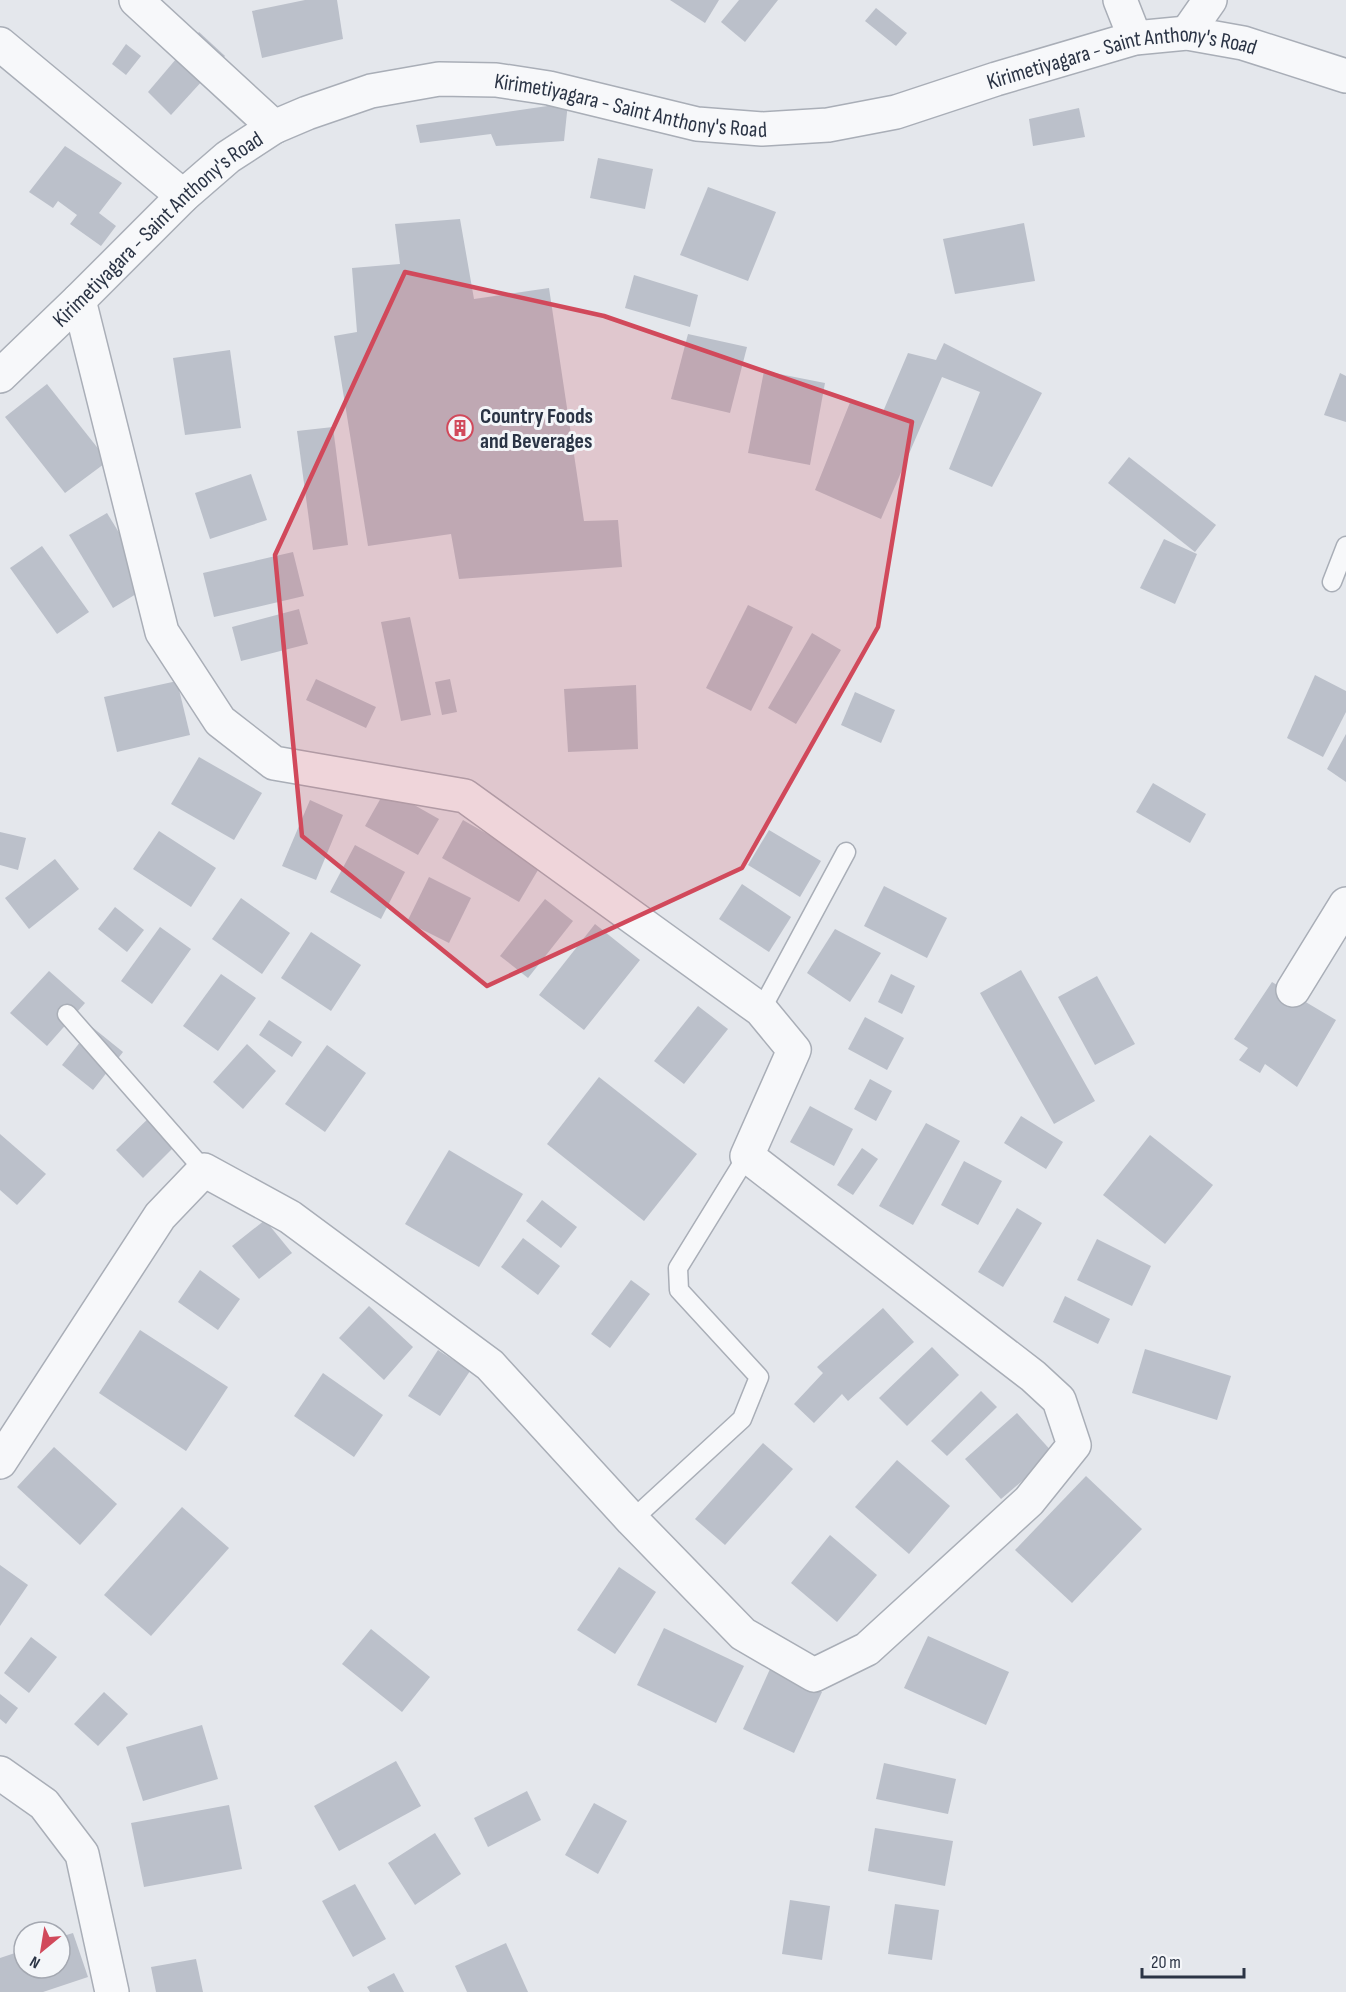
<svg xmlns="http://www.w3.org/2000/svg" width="1346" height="1992" viewBox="0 0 1346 1992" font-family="'Sofia Sans Condensed',sans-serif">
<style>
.building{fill:#bbc0ca}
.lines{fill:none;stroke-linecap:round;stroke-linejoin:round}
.service-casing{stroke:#a9aeb7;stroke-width:21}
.minor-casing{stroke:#a9aeb7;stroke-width:36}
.tertiary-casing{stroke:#a9aeb7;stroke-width:36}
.service{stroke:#f7f8fa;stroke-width:18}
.minor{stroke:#f7f8fa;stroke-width:33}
.tertiary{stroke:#f7f8fa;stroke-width:33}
.marked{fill:#d1495b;fill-opacity:0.2;stroke:#d1495b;stroke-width:4.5;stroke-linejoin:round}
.labels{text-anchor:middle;stroke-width:6;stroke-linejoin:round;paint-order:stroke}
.street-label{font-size:22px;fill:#2b3445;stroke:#f4f6f9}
.poi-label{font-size:22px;font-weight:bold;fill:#2b3445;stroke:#f4f6f9;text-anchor:start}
</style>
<rect width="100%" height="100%" fill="#e4e7ec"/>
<g class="building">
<path d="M305 0H337L343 39 262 58 252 11Z"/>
<path d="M670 0H719L705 23Z"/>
<path d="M739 0H778L745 42 721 22Z"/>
<path d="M876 8 907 33 896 46 865 21Z"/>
<path d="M199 32 225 56 171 115 148 92Z"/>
<path d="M126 44 141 56 126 75 112 64Z"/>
<path d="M568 103 564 141 496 146 491 134 420 143 416 125Z"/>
<path d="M1079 108 1085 137 1033 146 1029 119Z"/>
<path d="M65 146 122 183 99 213 116 226 101 246 70 224 77 215 58 201 53 208 29 192Z"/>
<path d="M598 158 653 169 645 209 590 198Z"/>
<path d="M708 187 776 212 748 281 680 255Z"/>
<path d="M460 219 474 299 549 288 584 521 618 520 622 567 459 579 451 534 368 546 334 336 357 332 352 268 400 264 395 224Z"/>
<path d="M1024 223 1035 281 955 294 943 239Z"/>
<path d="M634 275 698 295 690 327 625 308Z"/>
<path d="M688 334 747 347 730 413 671 399Z"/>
<path d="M944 343 1042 393 992 487 949 469 980 392 942 377 881 519 815 490 851 400 882 414 908 353 936 360Z"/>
<path d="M230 350 241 428 185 435 173 358Z"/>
<path d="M764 371 825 383 810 465 748 453Z"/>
<path d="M1340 373 1346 376V422L1324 415Z"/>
<path d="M47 384 108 461 65 493 5 417Z"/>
<path d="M333 427 348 545 313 550 297 431Z"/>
<path d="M1129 457 1216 525 1195 552 1108 483Z"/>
<path d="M251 474 267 520 210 539 195 493Z"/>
<path d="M107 513 151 585 113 608 69 535Z"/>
<path d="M1164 539 1197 554 1175 604 1140 588Z"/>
<path d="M42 546 89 612 57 634 10 568Z"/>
<path d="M293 552 304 596 214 617 203 573Z"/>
<path d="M748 605 793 627 751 711 706 688Z"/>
<path d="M299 609 308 644 241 661 232 627Z"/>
<path d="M410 617 431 715 401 721 381 622Z"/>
<path d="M812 633 841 650 796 724 768 708Z"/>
<path d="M1315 675 1346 691V712L1323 757 1287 738Z"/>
<path d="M316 679 376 707 366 728 306 700Z"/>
<path d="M450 679 457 712 442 715 435 682Z"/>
<path d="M177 681 190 735 117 752 104 697Z"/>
<path d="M636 685 638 749 568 752 564 689Z"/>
<path d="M855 692 895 710 881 743 841 725Z"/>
<path d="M1346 734V782L1327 769Z"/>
<path d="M199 757 262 793 234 840 171 804Z"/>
<path d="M1153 783 1206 814 1190 843 1136 812Z"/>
<path d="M386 789 439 819 418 855 365 826Z"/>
<path d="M310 800 343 815 316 880 282 866Z"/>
<path d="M463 820 541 865 519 902 442 858Z"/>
<path d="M769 830 821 861 800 897 748 865Z"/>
<path d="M159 831 216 868 191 907 133 869Z"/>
<path d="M0 832 26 838 18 870 0 865Z"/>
<path d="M355 845 405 872 381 919 330 892Z"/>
<path d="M55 859 79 889 29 929 5 898Z"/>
<path d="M429 877 471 898 449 943 407 922Z"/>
<path d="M742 884 791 917 769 952 719 919Z"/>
<path d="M884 886 947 918 927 958 864 926Z"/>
<path d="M241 898 290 933 262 974 212 939Z"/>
<path d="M545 899 573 921 528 978 500 956Z"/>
<path d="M115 907 144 930 127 952 98 929Z"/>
<path d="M595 924 640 960 584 1030 539 995Z"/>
<path d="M160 927 191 949 152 1004 121 981Z"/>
<path d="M835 929 881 953 850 1002 807 973Z"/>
<path d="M311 932 361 965 331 1011 281 978Z"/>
<path d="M1021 970 1095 1101 1054 1124 980 993Z"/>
<path d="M49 971 85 1003 47 1046 10 1013Z"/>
<path d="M221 974 256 998 218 1051 183 1026Z"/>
<path d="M891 974 915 986 902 1014 878 1002Z"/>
<path d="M1097 976 1135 1044 1095 1065 1058 997Z"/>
<path d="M1272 982 1336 1020 1297 1087 1265 1064 1260 1073 1239 1060 1248 1048 1234 1039Z"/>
<path d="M698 1006 728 1029 684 1084 654 1061Z"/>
<path d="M865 1017 904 1038 887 1070 848 1049Z"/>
<path d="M269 1020 302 1042 292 1057 259 1035Z"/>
<path d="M92 1027 123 1052 93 1090 62 1065Z"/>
<path d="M247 1044 276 1071 243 1109 213 1082Z"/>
<path d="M327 1045 366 1073 325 1132 285 1104Z"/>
<path d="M599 1077 697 1154 644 1221 547 1144Z"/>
<path d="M870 1079 892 1091 876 1121 854 1109Z"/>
<path d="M810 1106 853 1129 834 1166 790 1142Z"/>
<path d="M157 1110 184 1137 143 1178 116 1150Z"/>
<path d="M1021 1116 1063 1142 1046 1169 1004 1143Z"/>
<path d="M926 1123 960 1141 913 1225 879 1206Z"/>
<path d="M0 1134 46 1174 17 1205 0 1190Z"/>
<path d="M1150 1135 1213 1185 1165 1244 1103 1195Z"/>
<path d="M862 1148 878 1159 853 1195 837 1185Z"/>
<path d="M449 1150 523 1194 479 1267 405 1224Z"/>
<path d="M964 1161 1002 1181 978 1225 941 1205Z"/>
<path d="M542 1200 577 1227 561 1248 526 1221Z"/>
<path d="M1017 1208 1042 1223 1003 1287 978 1272Z"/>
<path d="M265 1220 292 1253 259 1279 232 1246Z"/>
<path d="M523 1238 560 1266 538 1295 501 1267Z"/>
<path d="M1097 1239 1151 1266 1132 1306 1077 1280Z"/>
<path d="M200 1270 240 1299 218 1330 178 1302Z"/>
<path d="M631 1280 650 1294 610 1348 591 1334Z"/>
<path d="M1065 1296 1110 1319 1098 1344 1053 1322Z"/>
<path d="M369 1306 413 1347 384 1380 339 1338Z"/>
<path d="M883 1308 914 1342 848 1401 842 1394 814 1423 794 1404 823 1373 817 1367Z"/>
<path d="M140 1330 228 1387 186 1451 99 1393Z"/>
<path d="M932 1347 959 1375 907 1426 879 1398Z"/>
<path d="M1145 1349 1231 1376 1217 1420 1132 1393Z"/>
<path d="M438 1350 470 1371 440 1416 408 1396Z"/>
<path d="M323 1373 383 1415 354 1457 294 1416Z"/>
<path d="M981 1391 997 1407 947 1456 931 1441Z"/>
<path d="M1017 1413 1054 1454 1001 1499 965 1459Z"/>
<path d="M763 1443 793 1469 725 1545 695 1519Z"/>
<path d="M54 1447 117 1504 80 1545 17 1487Z"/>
<path d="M897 1460 950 1506 909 1554 855 1507Z"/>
<path d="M1086 1476 1142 1529 1072 1603 1015 1550Z"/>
<path d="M182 1507 229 1548 151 1636 104 1595Z"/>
<path d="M830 1535 877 1575 837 1622 791 1583Z"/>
<path d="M0 1565 28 1585 0 1626Z"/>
<path d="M619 1567 656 1592 615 1654 577 1630Z"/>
<path d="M664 1628 744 1666 716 1723 637 1685Z"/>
<path d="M371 1629 430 1677 402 1712 342 1664Z"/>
<path d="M928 1636 1009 1672 986 1725 904 1688Z"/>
<path d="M31 1637 57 1657 29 1693 4 1673Z"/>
<path d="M770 1669 822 1692 794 1753 743 1729Z"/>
<path d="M104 1692 128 1714 98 1746 74 1724Z"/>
<path d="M0 1694 18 1708 6 1724 0 1719Z"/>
<path d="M202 1725 218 1779 143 1801 126 1747Z"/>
<path d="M396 1761 421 1806 339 1851 314 1806Z"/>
<path d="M884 1763 956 1779 948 1814 876 1799Z"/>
<path d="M527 1791 541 1820 488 1847 474 1818Z"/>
<path d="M594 1803 627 1821 598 1874 565 1855Z"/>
<path d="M229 1805 242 1869 144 1887 131 1823Z"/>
<path d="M875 1828 953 1841 945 1886 868 1871Z"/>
<path d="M435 1833 461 1874 415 1905 388 1863Z"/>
<path d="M355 1884 386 1939 353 1957 322 1901Z"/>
<path d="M790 1900 830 1906 822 1960 782 1954Z"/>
<path d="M895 1904 939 1910 932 1960 888 1954Z"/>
<path d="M73 1933 88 1977 43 1992H0V1958L24 1950V1968H60V1937Z"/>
<path d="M506 1943 528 1992H467L455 1966Z"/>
<path d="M196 1959 203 1992H156L151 1967Z"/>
<path d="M394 1973 404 1992H370L367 1987Z"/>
</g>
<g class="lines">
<g class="service-casing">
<g id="service">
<path d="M1332 582 1346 546"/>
<path d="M761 1010 846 852"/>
<path d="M67 1014 204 1170"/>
<path d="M632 1520 742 1419 759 1377 679 1290 678 1268 747 1156"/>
</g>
</g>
<g class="minor-casing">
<g id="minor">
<path d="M136 0 274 127"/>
<path d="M1120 0 1135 38"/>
<path d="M1187 33 1210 0"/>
<path d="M0 44 183 196"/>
<path d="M1293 990 1346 904"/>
<path d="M0 1462 160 1216 204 1170 290 1217 490 1365 632 1520 743 1634 814 1675 867 1649 1029 1501 1074 1445 1059 1400 1033 1376 747 1156 794 1050 761 1010 465 796 274 763 220 721 162 632 79 300"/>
<path d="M0 1773 44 1804 82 1854 112 1992"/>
</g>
</g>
<g class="tertiary-casing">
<g id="tertiary">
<path id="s1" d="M0 376 79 300 183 196 228 157 274 127 307 113 371 91 439 79 496 80 549 88 697 124 762 129 828 125 896 112 996 79 1135 38 1187 33 1243 43 1346 76"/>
</g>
</g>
<use href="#service" class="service"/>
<use href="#minor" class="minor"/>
<use href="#tertiary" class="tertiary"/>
</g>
<path class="marked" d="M405 272 604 316 912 422 878 627 742 868 487 986 302 836 275 555Z"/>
<defs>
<g id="building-ring" transform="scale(1.35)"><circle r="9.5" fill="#f4f6f9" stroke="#d1495b" stroke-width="1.5"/><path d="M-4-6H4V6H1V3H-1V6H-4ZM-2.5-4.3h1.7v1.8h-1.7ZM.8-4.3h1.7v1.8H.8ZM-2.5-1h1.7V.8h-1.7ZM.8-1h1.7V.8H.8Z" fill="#d1495b"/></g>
</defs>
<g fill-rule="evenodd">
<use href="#building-ring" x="460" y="428"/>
</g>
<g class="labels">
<g class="street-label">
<text dy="8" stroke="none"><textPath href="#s1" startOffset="1242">Kirimetiyagara - Saint Anthony's Road</textPath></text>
<text dy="8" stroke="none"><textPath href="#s1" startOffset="738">Kirimetiyagara - Saint Anthony's Road</textPath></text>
<text dy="8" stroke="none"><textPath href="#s1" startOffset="216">Kirimetiyagara - Saint Anthony's Road</textPath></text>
</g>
<g class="poi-label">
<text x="480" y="423">Country Foods<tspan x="480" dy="25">and Beverages</tspan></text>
</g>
</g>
<g transform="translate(42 1950) rotate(210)"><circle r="28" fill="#f4f6f9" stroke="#a4a8b1" stroke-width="1.5"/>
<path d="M0-4.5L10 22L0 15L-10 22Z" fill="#d1495b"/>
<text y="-9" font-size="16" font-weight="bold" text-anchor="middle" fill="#2b3445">N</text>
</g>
<path d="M1142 1968v9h102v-9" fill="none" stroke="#2b3445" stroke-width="3"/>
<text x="1151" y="1968" font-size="18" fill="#2b3445" stroke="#f4f6f9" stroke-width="4.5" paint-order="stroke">20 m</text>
</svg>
